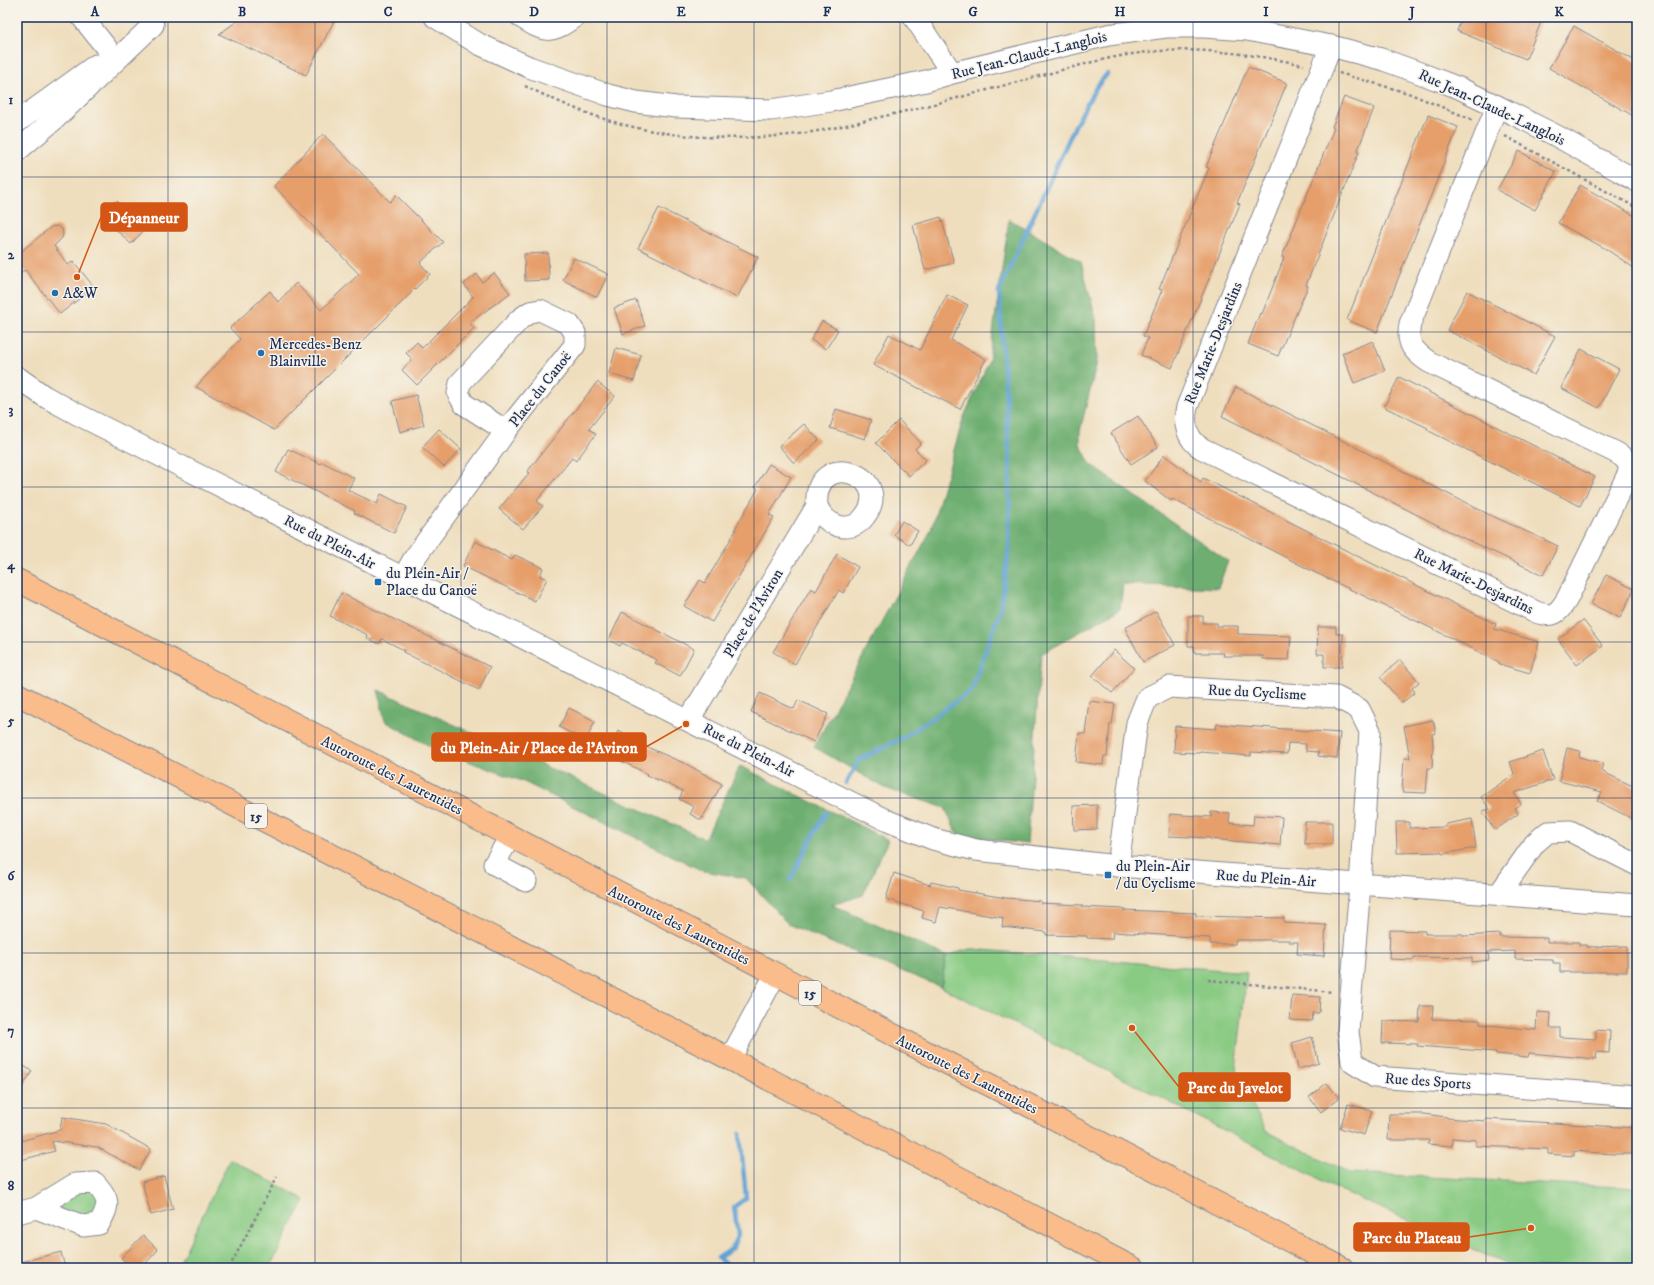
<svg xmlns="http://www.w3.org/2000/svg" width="1654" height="1285" viewBox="0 0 1654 1285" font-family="'IM FELL DW Pica',serif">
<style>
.green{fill:#89cb83;stroke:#527d70}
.forest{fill:#6eaf71;stroke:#446f68}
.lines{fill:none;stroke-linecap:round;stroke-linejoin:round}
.stream{stroke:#60a2d4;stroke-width:4.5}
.building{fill:#e69f6b}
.minor-casing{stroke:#85868e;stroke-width:23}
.highway-casing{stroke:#85868e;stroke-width:24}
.path{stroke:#85868e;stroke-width:2.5;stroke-dasharray:3 3;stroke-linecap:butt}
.minor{stroke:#fff;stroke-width:21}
.highway{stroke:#f9bc8a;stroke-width:22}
.grid{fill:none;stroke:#1b2f5e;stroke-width:1;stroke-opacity:0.55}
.poi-dot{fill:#1f6fb2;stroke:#f7f3e8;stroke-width:1.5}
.labels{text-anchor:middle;stroke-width:3;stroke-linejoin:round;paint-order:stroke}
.shield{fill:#f7f3e8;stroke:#5d6a87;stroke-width:1}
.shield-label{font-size:14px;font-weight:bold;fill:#1b2f5e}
.street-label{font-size:15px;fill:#1b2f5e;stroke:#f7f3e8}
.poi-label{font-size:15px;fill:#1b2f5e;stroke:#f7f3e8;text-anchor:start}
.leader{fill:none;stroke:#d45514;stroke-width:1.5}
.callout-dot{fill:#d45514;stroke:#f7f3e8;stroke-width:1.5}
.callout{fill:#d45514;stroke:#d45514;stroke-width:1.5}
.callout-label{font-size:16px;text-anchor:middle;font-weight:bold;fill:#fff}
.neatline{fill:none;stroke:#1b2f5e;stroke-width:1.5}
.grid-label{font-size:13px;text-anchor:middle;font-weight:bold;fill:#1b2f5e}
</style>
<rect width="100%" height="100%" fill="#f7f3e8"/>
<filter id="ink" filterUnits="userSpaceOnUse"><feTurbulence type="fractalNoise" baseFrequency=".025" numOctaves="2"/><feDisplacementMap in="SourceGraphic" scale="8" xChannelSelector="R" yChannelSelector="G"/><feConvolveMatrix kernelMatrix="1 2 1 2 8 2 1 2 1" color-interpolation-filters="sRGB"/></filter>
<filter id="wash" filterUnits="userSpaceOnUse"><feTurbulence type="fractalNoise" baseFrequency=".012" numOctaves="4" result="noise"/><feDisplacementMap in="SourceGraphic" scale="16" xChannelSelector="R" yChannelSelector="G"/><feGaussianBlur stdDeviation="0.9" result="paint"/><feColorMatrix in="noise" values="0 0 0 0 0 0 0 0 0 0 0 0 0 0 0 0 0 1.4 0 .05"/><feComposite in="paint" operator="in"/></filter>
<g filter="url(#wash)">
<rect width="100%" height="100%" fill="#efdebd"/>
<g class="green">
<path d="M970 949 1247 972 1236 1069 1265 1131 1350 1173 1637 1188V1268H1515L1336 1188 1146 1090 941 987 946 956Z"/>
<path d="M230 1159 305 1200 269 1268H177Z"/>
<path d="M75 1185 105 1195 98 1222 38 1207Z"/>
</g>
<g class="forest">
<path d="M1009 219 1081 262 1096 319 1097 362 1080 431V444L1091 465 1228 561 1218 588 1123 584 1120 609 1041 654 1027 844 958 835 945 808 885 788 814 747 931 530 963 419 989 361Z"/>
<path d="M378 690 705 839 740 766 888 840 863 895 832 905 946 956 941 987 820 938 788 924 746 878 703 871 524 782 433 748 385 721Z"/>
</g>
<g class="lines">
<g class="stream">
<path d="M846 783 859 760 906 736 971 691 1000 611 1009 548 1010 464 999 291 1075 126 1095 89 1107 74"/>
<path d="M790 880 816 830 826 813"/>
<path d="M730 1268 718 1258 732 1249 738 1235 734 1207 746 1198 740 1134"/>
</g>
</g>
<g id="blocks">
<g class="building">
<path d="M243 17H336L306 75 219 34Z"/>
<path d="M1462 17H1543L1526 59 1457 31Z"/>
<path d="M1574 26 1637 62V118L1549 68Z"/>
<path d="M1248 67 1287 83 1237 203 1240 204 1172 368 1141 355 1148 338 1143 336 1162 290 1159 289 1209 168 1206 167Z"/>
<path d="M1344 97 1374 108 1357 152H1359L1306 285 1308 286 1278 356 1248 344 1260 313 1262 314 1284 258 1282 257 1334 128 1332 127Z"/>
<path d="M1428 115 1458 127 1377 332 1347 320Z"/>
<path d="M323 134 390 202 396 195 443 242 420 263 430 274 274 430 196 387 240 339 230 328 270 291 278 302 296 283 321 310 359 274 274 186Z"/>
<path d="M1519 151 1556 172 1535 210 1497 190Z"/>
<path d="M1580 185 1637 217V270L1606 249 1558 223Z"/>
<path d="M117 201 146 228 131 244 102 216Z"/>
<path d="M659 208 758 257 737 298 638 248Z"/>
<path d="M941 217 954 263 925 270 913 225Z"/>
<path d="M57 226 62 229 63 234 62 238 54 246 68 265 73 261 94 287 60 314 25 270 17 276V255L51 227Z"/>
<path d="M548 253 549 280 525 281 524 254Z"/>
<path d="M574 258 608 274 597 297 563 280Z"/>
<path d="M494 273 510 293 469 323 474 328 417 385 402 370 412 359 406 353 417 342 422 348 473 297 464 284 477 274 482 282Z"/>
<path d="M1467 291 1555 336 1534 375 1447 330Z"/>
<path d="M947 295 968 305 951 340 986 359 960 409 873 365 889 334 920 350Z"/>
<path d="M636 300 645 326 623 334 614 308Z"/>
<path d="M822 321 838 330 826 349 811 340Z"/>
<path d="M1373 341 1385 371 1354 383 1342 353Z"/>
<path d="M616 348 641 355 634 381 609 374Z"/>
<path d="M1581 349 1619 369 1599 408 1561 388Z"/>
<path d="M1399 377 1595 477 1580 506 1427 430 1428 428 1384 407Z"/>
<path d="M597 382 615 396 589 429 596 434 576 461 572 458 537 501 543 506 523 529 499 509 529 473 527 472Z"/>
<path d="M1236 387 1488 514 1558 546 1543 575 1461 537 1222 416Z"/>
<path d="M416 395 424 425 400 432 392 401Z"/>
<path d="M836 409 871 420 865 439 830 428Z"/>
<path d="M1138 416 1158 447 1131 464 1111 433Z"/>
<path d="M899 420 921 443 915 449 926 460 909 476 876 443Z"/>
<path d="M804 424 819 440 794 463 779 446Z"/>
<path d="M439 429 461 449 444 467 422 447Z"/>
<path d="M288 449 321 464 322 462 354 478 348 490 377 504 381 494 407 507 394 533 354 513 355 511 276 472Z"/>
<path d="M1164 455 1201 482 1203 478 1375 565 1496 624 1494 629 1539 642 1530 673 1499 664V662L1435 630 1314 572 1172 499 1171 501 1145 481Z"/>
<path d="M769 464 791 477 769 515 774 517 712 622 684 606 700 580 705 583 736 530 735 529 758 489 755 487Z"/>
<path d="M902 521 918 531 910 545 894 535Z"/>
<path d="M475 541 512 560 515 555 543 568 540 576 547 579 535 601 463 566Z"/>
<path d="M837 554 858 567 843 593 839 590 795 664 773 652 811 588 816 591Z"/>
<path d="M1606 575 1634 589 1620 618 1591 604Z"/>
<path d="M341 593 490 667 479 690 403 652 404 650 382 639 379 644 367 638 368 635 330 616Z"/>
<path d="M1156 611 1175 645 1143 662 1125 628Z"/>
<path d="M622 612 694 649 680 676 655 663 657 660 622 643 620 646 609 640Z"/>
<path d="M1188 616H1203V623H1217V626H1238V634L1291 636 1289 660 1263 659V656H1223L1224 653H1195L1194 646H1188Z"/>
<path d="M1583 620 1603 646 1577 665 1558 639Z"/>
<path d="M1318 627H1336V634H1343L1342 667H1324V654H1317Z"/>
<path d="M1114 650 1134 668 1112 693 1092 676Z"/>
<path d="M1400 660 1419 682 1412 688 1415 692 1402 703 1380 677Z"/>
<path d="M760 693 794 709 798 700 828 714 814 742 751 712Z"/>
<path d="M1089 701 1115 704 1112 724H1110L1107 756H1104L1103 765 1076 762 1079 733 1085 734Z"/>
<path d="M569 708 595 721 586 741 559 727Z"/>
<path d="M1433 720 1436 733 1432 734 1433 745 1432 768H1428L1426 793 1402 792 1404 758H1410L1404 726Z"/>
<path d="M1217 724 1340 733 1337 758 1318 756 1319 752 1306 751V744L1288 743 1287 754 1251 752V756L1200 752 1199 753 1174 752 1175 726 1216 729Z"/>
<path d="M618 731 646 745 645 746 688 765 722 784 701 820 690 814 694 807 679 799 683 791 647 775 648 774 607 754Z"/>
<path d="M1567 748 1580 751 1579 757 1603 763 1601 771 1637 788V821L1597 801 1602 792 1559 781Z"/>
<path d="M1543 751 1553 780 1514 793 1521 804 1515 808 1518 814 1495 830 1482 811 1490 809 1481 797 1514 774 1510 762Z"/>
<path d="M1097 805V829L1074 830 1073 806Z"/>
<path d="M1211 812 1230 813 1229 823 1253 825 1254 815 1282 817 1280 845 1210 839V838L1169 836 1170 814 1211 817Z"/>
<path d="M1472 819 1476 848 1442 854 1441 852 1397 853 1396 822H1409V828L1446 827V824Z"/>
<rect x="1305" y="822" width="27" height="22"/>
<path d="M894 873 930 885 931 882 958 888V890L1006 898 1041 901 1040 903 1082 905V907L1123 909V910L1196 913V916L1284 918V923L1326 925 1324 956 1297 954 1298 942H1289L1290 940H1235V944H1210V938L1113 932 1112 939 1087 938V936L1046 935V932L1002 927 1003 918 940 907 936 922 922 918 924 911 886 899Z"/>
<path d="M1390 930 1425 931V934H1463V936L1500 934V937L1547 938V942H1579V945H1587V947L1627 946V972H1560V963H1553V960L1515 959V951L1488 952 1489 960 1472 962V958L1414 957V960L1389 959Z"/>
<path d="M1292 995 1320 997 1319 1013H1313L1312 1021 1290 1020Z"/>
<path d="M1420 1006H1433L1432 1019 1480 1020V1024L1536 1030 1537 1012 1551 1013 1550 1028H1560V1037L1596 1039V1030L1610 1031 1609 1053 1597 1052 1596 1059 1529 1053 1528 1057 1496 1054V1052L1417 1046 1418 1044 1382 1043 1383 1021 1419 1022Z"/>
<path d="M1312 1037 1319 1063 1298 1069 1292 1043Z"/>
<path d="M17 1062 32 1071 17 1096Z"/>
<path d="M1327 1083 1339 1098 1321 1112 1309 1097Z"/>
<path d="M1348 1104 1372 1111 1364 1135 1340 1128Z"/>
<path d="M1389 1114H1423L1447 1117V1118L1485 1121 1486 1119 1503 1120 1637 1128V1154H1613L1574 1151V1156L1548 1154V1149L1476 1146V1140L1452 1138V1146L1428 1144 1429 1140H1388Z"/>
<path d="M62 1117 106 1124 151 1149 139 1170 97 1147 52 1141 55 1151 17 1161V1142L60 1130Z"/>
<path d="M164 1176 173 1209 151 1215 142 1182Z"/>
<path d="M143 1235 158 1250 141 1268H132L121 1258Z"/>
<path d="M61 1252 65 1268H17V1263Z"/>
</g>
</g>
</g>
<g filter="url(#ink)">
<use href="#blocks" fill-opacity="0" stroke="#85868e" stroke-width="1"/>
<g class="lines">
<g class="minor-casing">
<g id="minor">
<path d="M82 17 116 60"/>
<path d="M435 17 479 44 529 67 608 95 636 102 676 107 771 110 831 101 926 81 952 73 1108 35 1166 27H1204L1247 30 1331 46 1381 59 1417 72 1459 88 1497 106 1555 135 1637 181"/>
<path d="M521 17C545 33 551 34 574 17"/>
<path d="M914 17 952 73"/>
<path d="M1331 46 1187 407C1183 423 1187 439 1201 448L1536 612C1553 618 1558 614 1567 599L1628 474C1632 463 1624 457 1615 452L1429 362C1413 351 1406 344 1410 324L1497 106"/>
<path d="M17 122 96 65"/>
<path d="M17 151 56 118 153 25"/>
<path d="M17 377 44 396 77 414 888 821 933 839 976 850 1118 866 1637 905"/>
<path d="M403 578 413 560 506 431 575 345V333L569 324 540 310 530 312 520 319 460 383 458 393 464 404 506 431"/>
<path d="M689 720 817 506C812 447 896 474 865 516 850 537 825 525 817 506"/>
<path d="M510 837 494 864 526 881"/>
<path d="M1118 866 1137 723 1147 698 1169 687 1336 697 1359 709 1370 731 1360 885 1348 1031 1352 1062 1375 1077 1637 1096"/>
<path d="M1499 894 1535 843 1548 832 1570 831 1637 865"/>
<path d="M730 1059 775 975"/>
<path d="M17 1213 36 1208 75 1184 95 1183C110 1200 110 1204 99 1224L83 1226 36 1208"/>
</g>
</g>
<g class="highway-casing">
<g id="highway">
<path d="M17 580 1342 1268"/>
<path d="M17 694 730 1059 1133 1268"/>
</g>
</g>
<g class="path">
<path d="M1339 73 1408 93 1473 120"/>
<path d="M525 86C554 100 583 113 614 122 673 139 737 141 798 134 824 131 850 124 876 118 934 105 990 89 1047 74 1084 64 1123 53 1161 51 1210 48 1257 55 1304 65"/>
<path d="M1505 136 1637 208"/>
<path d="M1208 980 1333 992"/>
<path d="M229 1268 277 1177"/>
</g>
<use href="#minor" class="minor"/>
<use href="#highway" class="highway"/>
</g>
</g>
<path class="grid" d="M168 17V1268M315 17V1268M461 17V1268M607 17V1268M754 17V1268M900 17V1268M1047 17V1268M1193 17V1268M1339 17V1268M1486 17V1268M17 177H1637M17 332H1637M17 487H1637M17 642H1637M17 798H1637M17 953H1637M17 1108H1637"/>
<g class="poi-dot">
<circle cx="55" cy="293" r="4"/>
<circle cx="261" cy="353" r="4"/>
<rect x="374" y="578" width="8" height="8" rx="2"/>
<rect x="1104" y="871" width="8" height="8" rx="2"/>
</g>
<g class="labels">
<g class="shield">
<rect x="245" y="804" width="22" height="24" rx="3"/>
<rect x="799" y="981" width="22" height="24" rx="3"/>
</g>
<g class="shield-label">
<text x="256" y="821">15</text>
<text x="810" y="998">15</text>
</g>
<g class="street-label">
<text transform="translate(1029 55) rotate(-14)" y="5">Rue Jean-Claude-Langlois</text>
<text transform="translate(1492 107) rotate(25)" y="5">Rue Jean-Claude-Langlois</text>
<text transform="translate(1213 343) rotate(-68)" y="5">Rue Marie-Desjardins</text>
<text transform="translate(540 389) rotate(-52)" y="5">Place du Canoë</text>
<text transform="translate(330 542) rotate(27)" y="5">Rue du Plein-Air</text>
<text transform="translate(1474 581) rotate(26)" y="5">Rue Marie-Desjardins</text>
<text transform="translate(753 613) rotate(-59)" y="5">Place de l'Aviron</text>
<text transform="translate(1257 692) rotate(3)" y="5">Rue du Cyclisme</text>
<text transform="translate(749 750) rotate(27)" y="5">Rue du Plein-Air</text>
<text transform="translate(392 775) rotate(27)" y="5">Autoroute des Laurentides</text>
<text transform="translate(1266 878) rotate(4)" y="5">Rue du Plein-Air</text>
<text transform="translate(679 925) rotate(27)" y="5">Autoroute des Laurentides</text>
<text transform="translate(967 1074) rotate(27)" y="5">Autoroute des Laurentides</text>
<text transform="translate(1428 1081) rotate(4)" y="5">Rue des Sports</text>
</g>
<g class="poi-label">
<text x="63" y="298">A&amp;W</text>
<text x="269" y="349">Mercedes-Benz<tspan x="269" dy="17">Blainville</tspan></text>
<text x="386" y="578">du Plein-Air /<tspan x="386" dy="17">Place du Canoë</tspan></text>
<text x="1116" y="871">du Plein-Air<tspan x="1116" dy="17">/ du Cyclisme</tspan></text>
</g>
</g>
<path class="leader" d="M77 277L101 217M686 724L646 747M1132 1028L1179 1087M1531 1228L1469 1237"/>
<g class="callout-dot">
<circle cx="77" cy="277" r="4"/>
<circle cx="686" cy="724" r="4"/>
<circle cx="1132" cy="1028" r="4"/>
<circle cx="1531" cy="1228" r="4"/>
</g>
<g class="callout">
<rect x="101" y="203" width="86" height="28" rx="4"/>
<rect x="432" y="733" width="214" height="28" rx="4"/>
<rect x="1179" y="1073" width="111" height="28" rx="4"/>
<rect x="1354" y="1223" width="115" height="28" rx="4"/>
</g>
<g class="callout-label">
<text x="144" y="223">Dépanneur</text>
<text x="539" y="753">du Plein-Air / Place de l'Aviron</text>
<text x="1235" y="1093">Parc du Javelot</text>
<text x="1412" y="1243">Parc du Plateau</text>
</g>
<rect width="1654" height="1285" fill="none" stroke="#f7f3e8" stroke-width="44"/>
<rect x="22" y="22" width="1610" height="1241" class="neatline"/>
<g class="grid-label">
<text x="95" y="16">A</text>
<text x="242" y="16">B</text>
<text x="388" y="16">C</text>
<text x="534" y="16">D</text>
<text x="681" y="16">E</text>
<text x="827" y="16">F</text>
<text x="973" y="16">G</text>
<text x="1120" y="16">H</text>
<text x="1266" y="16">I</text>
<text x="1412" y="16">J</text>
<text x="1559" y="16">K</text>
<text x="11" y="104">1</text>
<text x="11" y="259">2</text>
<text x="11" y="414">3</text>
<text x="11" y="569">4</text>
<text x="11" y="725">5</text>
<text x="11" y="880">6</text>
<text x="11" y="1035">7</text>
<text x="11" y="1190">8</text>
</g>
</svg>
